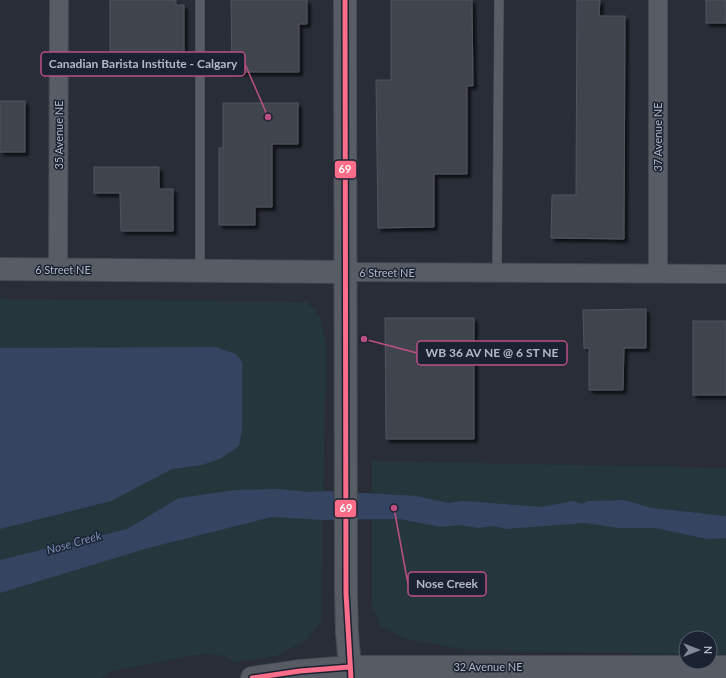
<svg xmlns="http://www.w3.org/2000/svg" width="726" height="678" viewBox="0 0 726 678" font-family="Lato,sans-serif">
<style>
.green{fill:#25373d}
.water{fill:#344461}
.building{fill:#41454e;stroke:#50555f;filter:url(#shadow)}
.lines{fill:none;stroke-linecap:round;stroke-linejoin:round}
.service-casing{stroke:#444850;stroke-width:10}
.minor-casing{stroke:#444850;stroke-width:20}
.tertiary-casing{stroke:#444850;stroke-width:24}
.secondary-casing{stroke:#444850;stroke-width:24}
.service{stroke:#585c65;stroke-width:9}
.minor{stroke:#585c65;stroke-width:18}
.tertiary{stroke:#585c65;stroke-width:22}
.secondary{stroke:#575b63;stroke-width:22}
.bus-1-casing{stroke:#1b2332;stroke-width:8}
.bus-1{stroke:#fb6d88;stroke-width:5}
.labels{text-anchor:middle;stroke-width:3;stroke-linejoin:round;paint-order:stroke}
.street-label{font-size:11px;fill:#b1b9c9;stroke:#1b2332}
.water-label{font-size:12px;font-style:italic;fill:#788db2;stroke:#1b2332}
.leader{fill:none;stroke:#bc5082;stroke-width:1.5}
.callout-dot{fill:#bc5082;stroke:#1b2332;stroke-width:1.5}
.callout{fill:#1b2332;stroke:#bc5082;stroke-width:1.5}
.callout-label{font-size:12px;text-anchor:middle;font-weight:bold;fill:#b1b9c9}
.line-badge{stroke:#1b2332;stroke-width:1.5}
.badge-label{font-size:11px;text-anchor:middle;font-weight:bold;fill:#fff}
</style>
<defs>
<filter id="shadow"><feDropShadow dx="3.5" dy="3.5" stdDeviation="1" flood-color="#0009"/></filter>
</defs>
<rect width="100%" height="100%" fill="#282d37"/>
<g class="green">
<path d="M0 299 307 302 320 317 326 345 321 622 306 640 276 656 236 662 223 656 206 653 111 671 101 678H0Z"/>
<path d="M372 461 726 468V654H710V638H686V654L465 650 404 638 380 625 372 605Z"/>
</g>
<g class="water">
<path d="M215 347 236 354 242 362V429L239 446 220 459 202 465 172 469 111 501 0 529V348Z"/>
<path d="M279 489 308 492 329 491 417 496 448 503 463 501 541 507 573 501 582 504 588 501 624 500 652 508 726 516V538L707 539 655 528H620L585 523 506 529 494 526 479 528 459 525 441 527 399 519 325 520 272 517 148 548 0 593V560L127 529 179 498 236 490Z"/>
</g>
<g class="building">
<path d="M110 0H176V5H184V53H110Z"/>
<path d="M231 0H307V24H299V72H232Z"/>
<path d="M391 0H472L473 86H467V174H434V227L378 228 376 80H391Z"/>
<path d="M577 0H600L599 16H625L624 239 551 238 552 195H576Z"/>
<rect x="706" y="0" width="20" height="23"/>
<rect x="0" y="101" width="25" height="51"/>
<path d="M223 103H298V144H272V207H255V225H219V148H223Z"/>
<path d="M94 167H159V189H173V231H121L120 193H94Z"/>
<path d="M646 309V348H624L623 390H589V348H584L583 310Z"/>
<path d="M385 318H474V439H386Z"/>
<rect x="693" y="321" width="33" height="74"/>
</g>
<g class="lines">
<g class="service-casing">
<g id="service">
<path d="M200 0V271"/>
<path d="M497 273 499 0"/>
</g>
</g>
<g class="minor-casing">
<g id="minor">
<path d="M58 270 59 0"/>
<path d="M346 272 726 274"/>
<path d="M658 273V0"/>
</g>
</g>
<g class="tertiary-casing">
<g id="tertiary">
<path d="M345 0 346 593 347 633 351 678"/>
<path d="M0 269 346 272"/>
</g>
</g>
<g class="secondary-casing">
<path id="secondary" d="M252 678 300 671 350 667H726"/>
</g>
<use href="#service" class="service"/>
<use href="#minor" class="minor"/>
<use href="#tertiary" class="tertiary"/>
<use href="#secondary" class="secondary"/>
<g class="bus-1-casing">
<g id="bus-1">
<path d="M345 0 346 593 351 678"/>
<path d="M252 678 300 671 350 667"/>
</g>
</g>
<use href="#bus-1" class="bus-1"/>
</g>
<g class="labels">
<g class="street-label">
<text transform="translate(59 135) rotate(-90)" y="4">35 Avenue NE</text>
<text transform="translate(658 137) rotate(-90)" y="4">37 Avenue NE</text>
<text x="63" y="274">6 Street NE</text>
<text x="387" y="277">6 Street NE</text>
<text x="488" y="671">32 Avenue NE</text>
</g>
<g class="water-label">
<text transform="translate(74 543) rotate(-16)" y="4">Nose Creek</text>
</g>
</g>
<path class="leader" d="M268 117L245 64M364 339L417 353M394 508L408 584"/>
<g class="callout-dot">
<circle cx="268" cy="117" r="4"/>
<circle cx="364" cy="339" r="4"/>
<circle cx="394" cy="508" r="4"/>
</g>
<g class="callout">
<rect x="41" y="52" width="204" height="24" rx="4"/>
<rect x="417" y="341" width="150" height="24" rx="4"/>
<rect x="408" y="572" width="78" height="24" rx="4"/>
</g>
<g class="callout-label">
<text x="143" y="68">Canadian Barista Institute - Calgary</text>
<text x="492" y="357">WB 36 AV NE @ 6 ST NE</text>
<text x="447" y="588">Nose Creek</text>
</g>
<g class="line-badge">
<rect x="334" y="160" width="23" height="19" rx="4" fill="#fb6d88"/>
<rect x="334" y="499" width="23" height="19" rx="4" fill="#fb6d88"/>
</g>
<g class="badge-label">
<text x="345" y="173">69</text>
<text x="346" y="512">69</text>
</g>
<g transform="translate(698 650) rotate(90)"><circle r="19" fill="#1b2332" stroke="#575f6e"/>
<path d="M0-3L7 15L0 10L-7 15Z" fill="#818896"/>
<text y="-6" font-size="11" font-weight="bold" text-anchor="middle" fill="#b1b9c9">N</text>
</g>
</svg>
